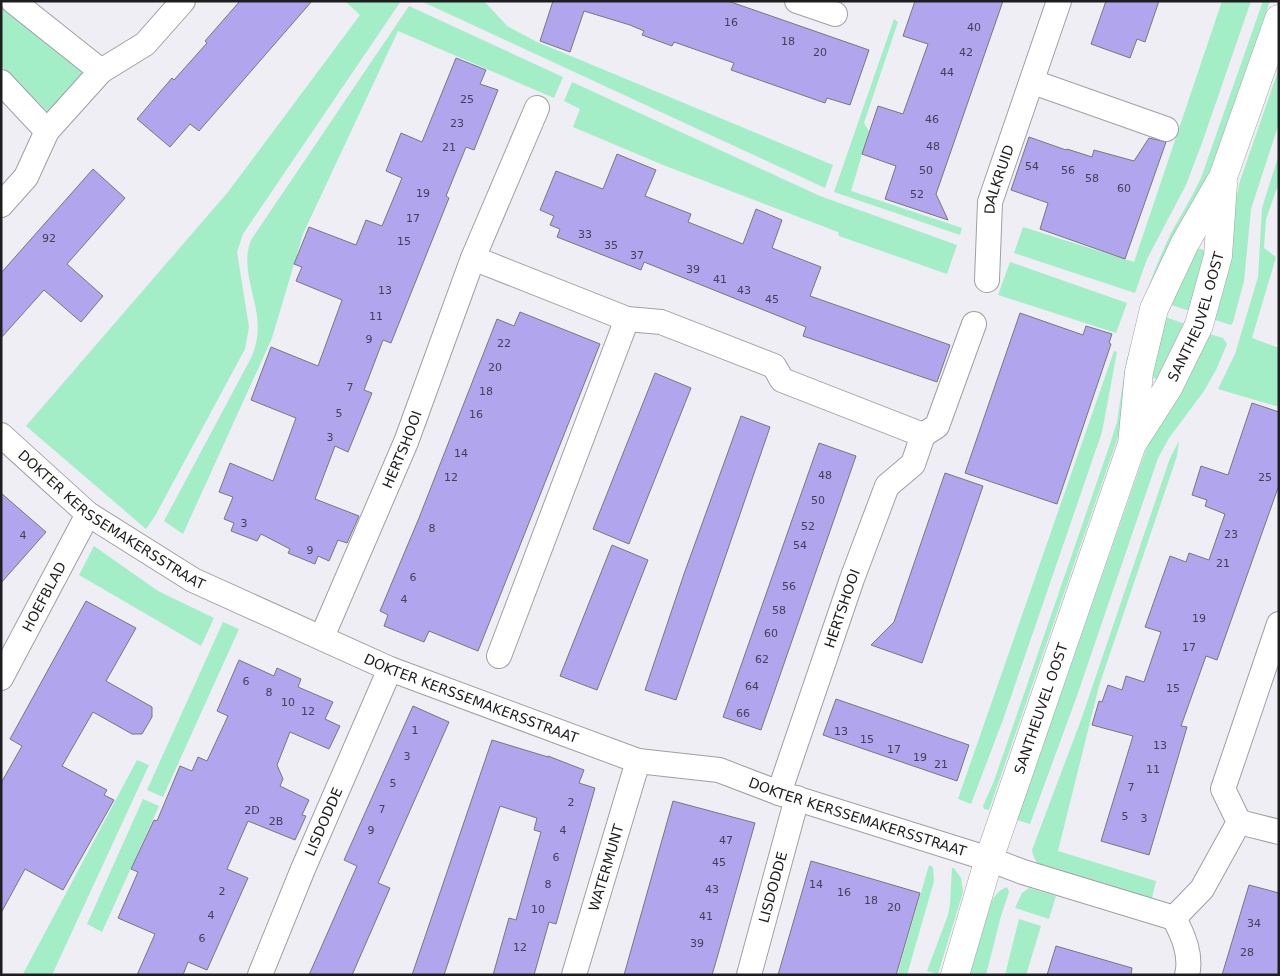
<svg xmlns="http://www.w3.org/2000/svg" width="1280" height="976" viewBox="0 0 1280 976" font-family="'DejaVu Sans',sans-serif">
<style>
.green{fill:#a3eec6}
.building{fill:#b1a6ee;stroke:#78777c}
.lines{fill:none;stroke-linecap:round;stroke-linejoin:round}
.minor-casing{stroke:#a09fa5;stroke-width:26}
.tertiary-casing{stroke:#a09fa5;stroke-width:29}
.minor{stroke:#fff;stroke-width:24}
.tertiary{stroke:#fff;stroke-width:28}
.labels{text-anchor:middle;stroke-width:5;stroke-linejoin:round;paint-order:stroke}
.number-label{font-size:11px;fill:#434054}
.street-label{font-size:14px;fill:#1e1e20;stroke:#fcfbff}
</style>
<rect width="100%" height="100%" fill="#eeeef4"/>
<g class="green">
<path d="M345 1H401L243 234 237 252 249 327 245 349 155 516 146 529 26 426 228 192 360 15Z"/>
<path d="M421 1H484L507 26 537 42 833 165 825 188Z"/>
<path d="M1222 1H1251L1202 143 1186 185 1147 259 1135 293 1014 253 1023 227 1134 262Z"/>
<path d="M1263 1H1270L1210 177 1147 291C1154 271 1162 252 1171 233 1181 215 1192 197 1201 178Z"/>
<path d="M1 3 87 73 49 113 1 66Z"/>
<path d="M409 6 563 77 554 98 398 31 303 234 272 338 183 534 164 521 251 358C257 345 259 331 257 316 254 291 241 265 251 240Z"/>
<path d="M894 19 898 22 864 123 869 131 851 191 962 228 960 235 834 192Z"/>
<path d="M1279 68V123L1251 209 1244 281 1233 322 1231 325 1228 324 1209 318 1240 181Z"/>
<path d="M572 82 820 196 957 245 947 274 839 236 838 232 663 165 573 127 580 109 564 101Z"/>
<path d="M1279 154V182L1266 219 1264 248 1276 257 1252 338 1279 348V407L1218 389 1235 354 1258 277 1262 208Z"/>
<path d="M1191 246 1209 252 1193 312 1168 304Z"/>
<path d="M1010 262 1127 303 1116 333 998 295Z"/>
<path d="M1141 312 1124 413 1117 440 989 810 984 809 983 806 994 781 1111 441 1117 422 1126 362Z"/>
<path d="M1163 316 1188 325 1164 381 1146 376Z"/>
<path d="M1203 332 1223 338 1227 344 1216 370 1204 391 1169 438 1158 458 1078 693 1030 824 1017 820 1146 450Z"/>
<path d="M1114 351 1117 352 1102 432 1004 717 971 804 958 799Z"/>
<path d="M1179 441 1177 456 1099 686 1058 851 1156 881 1152 898 1037 863 1033 855 1032 850 1081 720 1170 458Z"/>
<path d="M94 546 158 591 214 618 201 646 79 575Z"/>
<path d="M223 622 239 629 163 797 147 790Z"/>
<path d="M137 760 149 765 52 975H25L23 974Z"/>
<path d="M143 799 159 806 102 932 87 924Z"/>
<path d="M929 865 933 867 934 881 907 975H897Z"/>
<path d="M952 868H954L961 878 963 892 938 974 927 971 948 915 950 904Z"/>
<path d="M1007 887 1009 892 1001 916 986 975H969L991 903C995 895 999 890 1007 887Z"/>
<path d="M1029 888 1056 896 1049 919 1015 908 1022 893Z"/>
<path d="M1019 919 1041 926 1026 975H1005Z"/>
</g>
<g class="building">
<path d="M240 1H312L199 131 190 124 170 147 137 119 172 78 174 80 207 43 205 41Z"/>
<path d="M553 1H728L869 50 850 105 827 98 825 103 731 70 734 63 674 42 672 46 642 35 644 31 630 25 584 11 570 52 540 41Z"/>
<path d="M915 1H1003L936 194 948 220 885 199 896 166 862 154 878 106 903 114 928 44 903 36Z"/>
<path d="M1106 1H1159L1145 42 1137 39 1130 58 1091 44Z"/>
<path d="M456 58 486 70 480 84 498 90 474 150 466 147 446 196 449 198 391 343 383 340 364 390 372 393 348 452 335 446 315 499 359 516 347 543 338 540 329 561 318 556 315 564 288 553 290 549 261 534 257 541 231 531 234 523 224 519 233 497 219 492 230 463 273 481 296 418 251 400 271 347 318 366 342 300 296 281 302 267 294 264 309 227 356 245 366 220 382 226 402 178 386 171 401 133 422 142Z"/>
<path d="M1029 137 1066 150 1067 149 1092 157 1094 150 1134 161 1149 138 1166 142 1125 259 1040 229 1048 203 1011 190Z"/>
<path d="M617 154 656 170 645 196 691 214 688 222 743 244 756 209 782 220 772 248 821 267 810 296 950 345 937 382 803 336 806 327 644 262 641 270 557 237 560 229 550 225 554 216 540 210 556 171 603 189Z"/>
<path d="M93 169 125 198 67 264 103 296 81 322 44 290 1 338V273Z"/>
<path d="M520 312 600 344 478 651 429 631 424 642 384 626 388 615 380 611 419 518 497 319 514 326Z"/>
<path d="M1020 313 1083 335 1086 326 1112 334 1109 343 1111 344 1057 504 965 473Z"/>
<path d="M655 373 691 388 629 544 593 529Z"/>
<path d="M1252 403 1279 412V485L1217 660 1206 656 1181 726 1187 727 1149 855 1101 841 1133 736 1092 725 1099 701 1102 702 1108 685 1122 690 1126 676 1144 682 1161 632 1145 627 1170 556 1186 562 1189 553 1209 560 1225 514 1205 506 1207 500 1192 495 1201 466 1228 475Z"/>
<path d="M741 416 770 427 676 700 645 690 684 574Z"/>
<path d="M819 443 856 456 761 730 723 717Z"/>
<path d="M945 473 983 486 922 663 871 645 894 622Z"/>
<path d="M1 493 46 532 1 583Z"/>
<path d="M612 545 648 560 597 690 560 676Z"/>
<path d="M86 601 136 628 106 681 152 707V717L142 734H132L93 712 62 766 107 790 104 795 114 800 63 890 25 869 1 913V783L22 746 10 739Z"/>
<path d="M239 660 274 676 277 668 301 679 298 687 333 702 325 719 340 726 329 749 290 732 277 765 283 779 280 786 309 800 302 815 306 816 295 840 248 821 227 869 248 878 207 970 188 962 183 975H137L155 934 118 918 138 872 131 869 154 820 157 821 180 766 192 771 198 757 207 761 228 716 217 711Z"/>
<path d="M836 699 969 745 957 781 823 735Z"/>
<path d="M413 706 449 722 378 883 390 888 352 975H309L357 866 344 860Z"/>
<path d="M492 740 548 757V756L584 770 579 783 595 788 556 924 549 922 534 975H493L509 918 516 920 541 832 534 830 537 818 500 806 444 975H412Z"/>
<path d="M673 801 755 823 717 958 712 975H624Z"/>
<path d="M811 861 920 893 896 975H778Z"/>
<path d="M1249 885 1279 893V975H1222Z"/>
<path d="M1056 946 1132 968 1131 975H1047Z"/>
</g>
<g class="lines">
<g class="minor-casing">
<g id="minor">
<path d="M13 1 101 71"/>
<path d="M797 1 835 14"/>
<path d="M1 82 47 131"/>
<path d="M1033 82 1166 129"/>
<path d="M1 205 26 177 47 131 101 71 145 44 183 1"/>
<path d="M473 258 627 319 661 322 774 366 782 380 923 435"/>
<path id="s1" d="M987 280 990 202 1059 1"/>
<path id="s2" d="M1 435 88 514 193 580 390 669 638 761 719 770 779 793 989 859 1023 872 1174 918"/>
<path id="s3" d="M322 637 406 442 473 258 537 108"/>
<path d="M499 656 627 319"/>
<path id="s4" d="M1 678 88 514"/>
<path id="s5" d="M779 793 852 579 887 486 913 464 923 435 937 426 974 324"/>
<path d="M1239 822 1279 832"/>
<path id="s6" d="M260 975 303 869 390 669"/>
<path id="s7" d="M574 975 638 761"/>
<path id="s8" d="M749 975 797 798"/>
<path d="M1187 975C1192 955 1183 935 1174 918L1202 889 1239 822 1223 789 1279 624"/>
</g>
</g>
<g class="tertiary-casing">
<g id="tertiary">
<path id="s9" d="M1134 441 1168 388 1199 325 1218 256 1223 184"/>
<path id="s10" d="M955 975 989 859 1132 444 1139 372 1154 309 1185 243 1223 177 1279 19"/>
</g>
</g>
<use href="#minor" class="minor"/>
<use href="#tertiary" class="tertiary"/>
</g>
<g class="labels">
<g class="number-label">
<text x="731" y="26">16</text>
<text x="974" y="31">40</text>
<text x="788" y="45">18</text>
<text x="820" y="56">20</text>
<text x="966" y="56">42</text>
<text x="947" y="76">44</text>
<text x="467" y="103">25</text>
<text x="932" y="123">46</text>
<text x="457" y="127">23</text>
<text x="933" y="150">48</text>
<text x="449" y="151">21</text>
<text x="1032" y="170">54</text>
<text x="926" y="174">50</text>
<text x="1068" y="174">56</text>
<text x="1092" y="182">58</text>
<text x="1124" y="192">60</text>
<text x="423" y="197">19</text>
<text x="917" y="198">52</text>
<text x="413" y="222">17</text>
<text x="585" y="238">33</text>
<text x="49" y="242">92</text>
<text x="404" y="245">15</text>
<text x="611" y="249">35</text>
<text x="637" y="259">37</text>
<text x="693" y="273">39</text>
<text x="720" y="283">41</text>
<text x="385" y="294">13</text>
<text x="744" y="294">43</text>
<text x="772" y="303">45</text>
<text x="376" y="320">11</text>
<text x="369" y="343">9</text>
<text x="504" y="347">22</text>
<text x="495" y="371">20</text>
<text x="350" y="391">7</text>
<text x="486" y="395">18</text>
<text x="339" y="417">5</text>
<text x="476" y="418">16</text>
<text x="330" y="441">3</text>
<text x="461" y="457">14</text>
<text x="825" y="479">48</text>
<text x="451" y="481">12</text>
<text x="1265" y="481">25</text>
<text x="818" y="504">50</text>
<text x="244" y="527">3</text>
<text x="808" y="530">52</text>
<text x="432" y="532">8</text>
<text x="1231" y="538">23</text>
<text x="23" y="539">4</text>
<text x="800" y="549">54</text>
<text x="310" y="554">9</text>
<text x="1223" y="567">21</text>
<text x="413" y="581">6</text>
<text x="789" y="590">56</text>
<text x="404" y="603">4</text>
<text x="779" y="614">58</text>
<text x="1199" y="622">19</text>
<text x="771" y="637">60</text>
<text x="1189" y="651">17</text>
<text x="762" y="663">62</text>
<text x="246" y="685">6</text>
<text x="752" y="690">64</text>
<text x="1173" y="692">15</text>
<text x="269" y="696">8</text>
<text x="288" y="706">10</text>
<text x="308" y="715">12</text>
<text x="743" y="717">66</text>
<text x="415" y="734">1</text>
<text x="841" y="735">13</text>
<text x="867" y="743">15</text>
<text x="1160" y="749">13</text>
<text x="894" y="753">17</text>
<text x="407" y="760">3</text>
<text x="920" y="761">19</text>
<text x="941" y="768">21</text>
<text x="1153" y="773">11</text>
<text x="393" y="787">5</text>
<text x="1131" y="791">7</text>
<text x="571" y="806">2</text>
<text x="382" y="813">7</text>
<text x="252" y="814">2D</text>
<text x="1125" y="820">5</text>
<text x="1144" y="822">3</text>
<text x="276" y="825">2B</text>
<text x="371" y="834">9</text>
<text x="563" y="834">4</text>
<text x="726" y="844">47</text>
<text x="556" y="861">6</text>
<text x="719" y="866">45</text>
<text x="548" y="888">8</text>
<text x="816" y="888">14</text>
<text x="712" y="893">43</text>
<text x="222" y="895">2</text>
<text x="844" y="896">16</text>
<text x="871" y="904">18</text>
<text x="894" y="911">20</text>
<text x="538" y="913">10</text>
<text x="211" y="919">4</text>
<text x="706" y="920">41</text>
<text x="1254" y="927">34</text>
<text x="202" y="942">6</text>
<text x="697" y="947">39</text>
<text x="520" y="951">12</text>
<text x="1247" y="956">28</text>
</g>
<g class="street-label">
<text dy="5" stroke="none"><textPath href="#s1" startOffset="102">DALKRUID</textPath></text>
<text dy="5" stroke="none"><textPath href="#s9" startOffset="140">SANTHEUVEL OOST</textPath></text>
<text dy="5" stroke="none"><textPath href="#s3" startOffset="204">HERTSHOOI</textPath></text>
<text dy="5" stroke="none"><textPath href="#s2" startOffset="140">DOKTER KERSSEMAKERSSTRAAT</textPath></text>
<text dy="5" stroke="none"><textPath href="#s4" startOffset="92">HOEFBLAD</textPath></text>
<text dy="5" stroke="none"><textPath href="#s5" startOffset="195">HERTSHOOI</textPath></text>
<text dy="5" stroke="none"><textPath href="#s2" startOffset="544">DOKTER KERSSEMAKERSSTRAAT</textPath></text>
<text dy="5" stroke="none"><textPath href="#s10" startOffset="280">SANTHEUVEL OOST</textPath></text>
<text dy="5" stroke="none"><textPath href="#s2" startOffset="950">DOKTER KERSSEMAKERSSTRAAT</textPath></text>
<text dy="5" stroke="none"><textPath href="#s6" startOffset="166">LISDODDE</textPath></text>
<text dy="5" stroke="none"><textPath href="#s7" startOffset="112">WATERMUNT</textPath></text>
<text dy="5" stroke="none"><textPath href="#s8" startOffset="91">LISDODDE</textPath></text>
</g>
</g>
<rect width="1280" height="976" fill="none" stroke="#1e1e20" stroke-width="5"/>
</svg>
